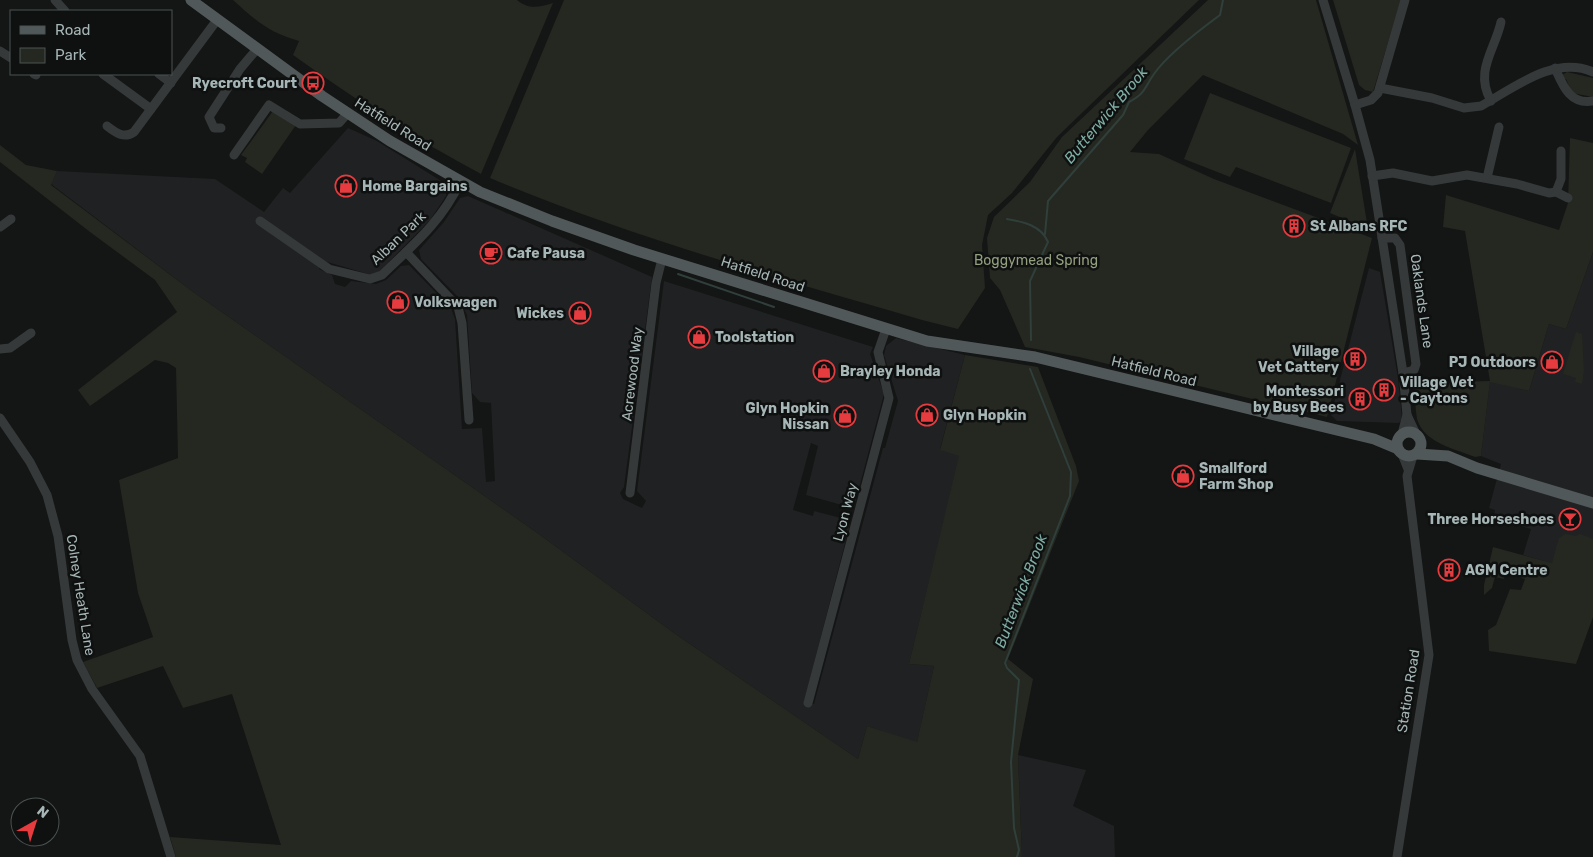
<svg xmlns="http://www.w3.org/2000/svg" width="1593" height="857" viewBox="0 0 1593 857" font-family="Rubik,sans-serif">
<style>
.built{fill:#202122}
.green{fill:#242820}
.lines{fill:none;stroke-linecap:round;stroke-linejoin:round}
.stream{stroke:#303f3c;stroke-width:2}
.minor{stroke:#35393a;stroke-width:9}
.major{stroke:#515859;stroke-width:11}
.labels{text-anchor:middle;stroke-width:5;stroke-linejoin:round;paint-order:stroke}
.poi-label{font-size:14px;font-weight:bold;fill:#a6b5b5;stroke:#0f1010;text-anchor:start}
.street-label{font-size:14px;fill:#a6b5b5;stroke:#0f1010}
.park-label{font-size:14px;fill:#939f7e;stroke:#0f1010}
.water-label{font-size:15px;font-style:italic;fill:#7faea4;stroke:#0f1010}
</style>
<rect width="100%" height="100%" fill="#141515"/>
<g class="built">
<path d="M348 128 377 141 446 184V196L430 220 375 276 324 261 319 269 332 275 335 284 345 287 351 281 376 284 386 280 401 266 409 265 451 308 455 319 462 429 482 428 486 482 495 481 491 403 480 402 472 393 467 315 458 297 421 259 419 250 444 222 460 198 468 196 652 277 624 487 620 493 623 499 642 508 646 501 637 491 664 281 873 347 870 354 884 394 855 503 849 507 806 495 818 446 811 443 793 510 813 516 814 511 845 519 850 524 804 702 814 704 883 448H885L898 401 884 355 886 346 896 338 965 355 940 449 960 456 909 664 934 666 917 743 867 726 858 759 674 633 536 532 196 294 51 184 57 171 215 179 264 212 283 188 290 193Z"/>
<path d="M1593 252V575L1523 555 1531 529 1494 518 1495 510 1489 508 1501 464 1481 456 1490 381 1529 391 1549 324 1566 329Z"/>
<path d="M1369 268 1380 272 1398 378 1402 419 1399 423 1337 421 1331 415Z"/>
<path d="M1018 755 1086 770 1073 806 1114 826 1115 857H1022Z"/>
</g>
<g class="green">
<path d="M233 0H517C529 10 539 7 553 3L481 174C415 139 353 98 293 55L299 41C269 33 255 20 233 0Z"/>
<path d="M564 0H1199L1057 137 1012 193 988 215 982 245 985 288 958 329 922 320C776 277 630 237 490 178Z"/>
<path d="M1208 0H1316L1358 145 1343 134 1203 75 1148 130 1130 152 1159 154 1214 179 1372 238 1327 417 1079 357 1025 347 1000 290 990 278 987 238 994 217 1030 182 1062 137Z"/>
<path d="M1333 0H1401L1373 92 1365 90 1359 85Z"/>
<path d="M1567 72 1593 78V97L1572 93 1566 79H1563L1562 75Z"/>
<path d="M1210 93 1351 148 1331 203 1236 167 1230 177 1184 159Z"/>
<path d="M273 111 296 125 262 174 245 162 247 158 241 155Z"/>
<path d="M1570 138 1593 143V252L1566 329 1549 324 1529 391 1490 382 1481 456 1475 457C1455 449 1424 443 1417 419 1415 408 1415 395 1414 383L1490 381 1465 231 1443 227 1446 195 1559 230 1568 203Z"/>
<path d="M0 145 26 165 57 171 51 185 196 294 536 532 674 633 858 759 867 726 917 742 934 666 909 664 959 456 940 450 965 355 1038 367 1076 466 1079 481 1008 659 1033 679 1018 755 1022 857H176L170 837 281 845 232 694 183 708 163 666 97 688 83 662 153 637 138 593 119 480 178 458 176 368 168 363 155 360 90 406 78 390 177 312 155 280 90 232 0 162Z"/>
<path d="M1355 149 1368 229 1330 213Z"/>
<path d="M1576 332 1582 334 1584 371 1582 384 1575 382 1576 378 1563 374Z"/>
<path d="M1565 534 1576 536 1580 534 1593 539V617L1576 664 1489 651 1488 630 1496 625 1510 589 1521 590 1525 579 1506 573 1504 579 1495 577 1492 588 1484 595V585L1493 547 1552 563 1559 538Z"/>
</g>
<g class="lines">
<g class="stream">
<path d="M1007 219C1023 222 1041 225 1048 242L1030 281 1031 340"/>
<path d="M1045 234 1048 201 1123 115 1129 102C1146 93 1144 88 1154 74 1167 55 1201 29 1220 15L1223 0"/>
<path d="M678 274 774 307"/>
<path d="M1017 857 1019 850 1014 828 1011 762 1019 680 1007 668 1005 663 1070 496 1071 472 1030 369"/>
</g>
<g class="minor">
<path d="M55 0 65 11"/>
<path d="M1323 0 1355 105 1370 160 1403 373 1407 415 1402 434"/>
<path d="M0 51 11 58"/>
<path d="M1555 68C1563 86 1570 105 1593 101"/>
<path d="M34 74 36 75"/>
<path d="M103 74 151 109"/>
<path d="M159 74 171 83"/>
<path d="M1380 88 1432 98 1464 108 1481 106C1514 88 1554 55 1593 72"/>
<path d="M1491 101C1474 71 1495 50 1501 22"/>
<path d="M1355 105 1371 100 1378 93 1405 0"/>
<path d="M107 126C116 133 124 139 134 132L217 20"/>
<path d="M221 128H214L209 117 240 69 257 49"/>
<path d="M234 155 269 105 300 124 339 123 347 114"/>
<path d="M1372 176 1393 173 1432 181 1467 175 1517 184 1549 193 1556 192 1568 198"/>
<path d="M1487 178 1499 127"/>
<path d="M1556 192 1561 179V151"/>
<path d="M260 221 329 269 370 279 382 275C413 245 442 221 460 182"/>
<path d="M0 227 11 219"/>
<path d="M1382 238H1395L1400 245 1416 364 1414 370 1403 373"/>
<path d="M406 252 458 307 462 323 469 420"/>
<path d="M0 349 10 348 31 333"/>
<path d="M1407 415 1416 434"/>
<path d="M0 418 30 462 47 495 58 536 72 640 77 660 92 689 140 756 171 857"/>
<path d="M1402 454 1408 469"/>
<path d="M630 493 656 283 662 259"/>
<path d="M808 703 889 398 878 352 886 329"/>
<path d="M1397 857 1429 655 1407 476 1413 456"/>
</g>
<g class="major">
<path d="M191 0 322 96 390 141 480 192 552 221 634 250 927 341 1035 357 1374 439 1398 449"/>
<circle cx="1409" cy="444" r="12"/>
<path d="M1417 454 1448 456 1477 468 1593 503"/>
</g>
</g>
<defs>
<g id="bus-ring" transform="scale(1.125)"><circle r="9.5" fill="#0f1010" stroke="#e63b3f" stroke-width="1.5"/><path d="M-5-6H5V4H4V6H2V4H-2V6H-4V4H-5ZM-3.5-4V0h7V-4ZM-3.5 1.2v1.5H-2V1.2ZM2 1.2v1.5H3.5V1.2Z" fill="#e63b3f"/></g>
<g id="shop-ring" transform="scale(1.125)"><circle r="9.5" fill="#0f1010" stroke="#e63b3f" stroke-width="1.5"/><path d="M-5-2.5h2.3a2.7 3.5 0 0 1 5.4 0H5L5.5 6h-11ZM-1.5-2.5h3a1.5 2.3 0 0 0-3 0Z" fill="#e63b3f"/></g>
<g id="building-ring" transform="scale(1.125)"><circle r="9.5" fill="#0f1010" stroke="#e63b3f" stroke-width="1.5"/><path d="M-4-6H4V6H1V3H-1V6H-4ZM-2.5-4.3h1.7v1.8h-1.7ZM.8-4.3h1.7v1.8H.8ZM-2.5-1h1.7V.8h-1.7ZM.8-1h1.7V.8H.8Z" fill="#e63b3f"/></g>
<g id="cafe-ring" transform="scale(1.125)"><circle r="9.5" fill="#0f1010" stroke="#e63b3f" stroke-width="1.5"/><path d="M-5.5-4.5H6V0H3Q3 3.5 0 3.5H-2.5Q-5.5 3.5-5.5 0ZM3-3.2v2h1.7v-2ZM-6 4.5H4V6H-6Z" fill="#e63b3f"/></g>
<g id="bar-ring" transform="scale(1.125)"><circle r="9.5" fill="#0f1010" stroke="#e63b3f" stroke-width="1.5"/><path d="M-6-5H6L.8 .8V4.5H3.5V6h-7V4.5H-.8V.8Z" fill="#e63b3f"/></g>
</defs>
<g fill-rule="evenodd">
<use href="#bus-ring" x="313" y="83"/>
<use href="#shop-ring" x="346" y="186"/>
<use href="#building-ring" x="1294" y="226"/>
<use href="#cafe-ring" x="491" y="253"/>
<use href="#shop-ring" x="398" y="302"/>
<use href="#shop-ring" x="580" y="313"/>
<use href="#shop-ring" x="699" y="337"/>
<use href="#building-ring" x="1355" y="359"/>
<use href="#shop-ring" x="1552" y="362"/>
<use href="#shop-ring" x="824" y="371"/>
<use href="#building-ring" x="1384" y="390"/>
<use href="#building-ring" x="1360" y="399"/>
<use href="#shop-ring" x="927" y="415"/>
<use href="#shop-ring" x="845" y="416"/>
<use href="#shop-ring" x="1183" y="476"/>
<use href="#bar-ring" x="1570" y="519"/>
<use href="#building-ring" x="1449" y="570"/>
</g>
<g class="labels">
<g class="poi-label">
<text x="297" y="88" text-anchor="end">Ryecroft Court</text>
<text x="362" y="191">Home Bargains</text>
<text x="1310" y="231">St Albans RFC</text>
<text x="507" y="258">Cafe Pausa</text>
<text x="414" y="307">Volkswagen</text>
<text x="564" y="318" text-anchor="end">Wickes</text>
<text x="715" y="342">Toolstation</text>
<text x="1339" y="356" text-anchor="end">Village<tspan x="1339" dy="16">Vet Cattery</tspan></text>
<text x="1536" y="367" text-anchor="end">PJ Outdoors</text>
<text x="840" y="376">Brayley Honda</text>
<text x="1400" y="387">Village Vet<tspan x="1400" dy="16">- Caytons</tspan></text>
<text x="1344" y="396" text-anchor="end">Montessori<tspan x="1344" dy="16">by Busy Bees</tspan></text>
<text x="829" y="413" text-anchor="end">Glyn Hopkin<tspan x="829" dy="16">Nissan</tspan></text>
<text x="943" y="420">Glyn Hopkin</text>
<text x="1199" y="473">Smallford<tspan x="1199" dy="16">Farm Shop</tspan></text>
<text x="1554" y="524" text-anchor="end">Three Horseshoes</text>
<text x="1465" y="575">AGM Centre</text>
</g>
<g class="street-label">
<text transform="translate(393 124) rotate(32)" y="5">Hatfield Road</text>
<text transform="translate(398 238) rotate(-44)" y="5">Alban Park</text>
<text transform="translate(763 274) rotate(18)" y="5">Hatfield Road</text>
<text transform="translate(1422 301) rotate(82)" y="5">Oaklands Lane</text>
<text transform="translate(1154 371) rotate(14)" y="5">Hatfield Road</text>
<text transform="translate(632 374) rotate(-83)" y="5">Acrewood Way</text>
<text transform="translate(845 512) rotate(-75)" y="5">Lyon Way</text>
<text transform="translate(81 595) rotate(81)" y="5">Colney Heath Lane</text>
<text transform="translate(1408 691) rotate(-81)" y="5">Station Road</text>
</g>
<g class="park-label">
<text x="1036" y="265">Boggymead Spring</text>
</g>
<g class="water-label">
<text transform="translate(1106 115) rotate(-50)" y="5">Butterwick Brook</text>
<text transform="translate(1021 591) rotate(-69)" y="5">Butterwick Brook</text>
</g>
</g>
<rect x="10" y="10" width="162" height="65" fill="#0f1010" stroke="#4b5252"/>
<rect x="20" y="26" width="25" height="8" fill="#515859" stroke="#4b5252"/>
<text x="55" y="35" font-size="15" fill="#a6b5b5">Road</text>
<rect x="20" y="48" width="25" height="15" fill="#242820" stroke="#4b5252"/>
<text x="55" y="60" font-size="15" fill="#a6b5b5">Park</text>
<g transform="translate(35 822) rotate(39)"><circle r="24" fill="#0f1010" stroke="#4b5252"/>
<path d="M0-4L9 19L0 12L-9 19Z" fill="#e63b3f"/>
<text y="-8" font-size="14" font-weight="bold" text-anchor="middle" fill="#a6b5b5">N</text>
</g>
</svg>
